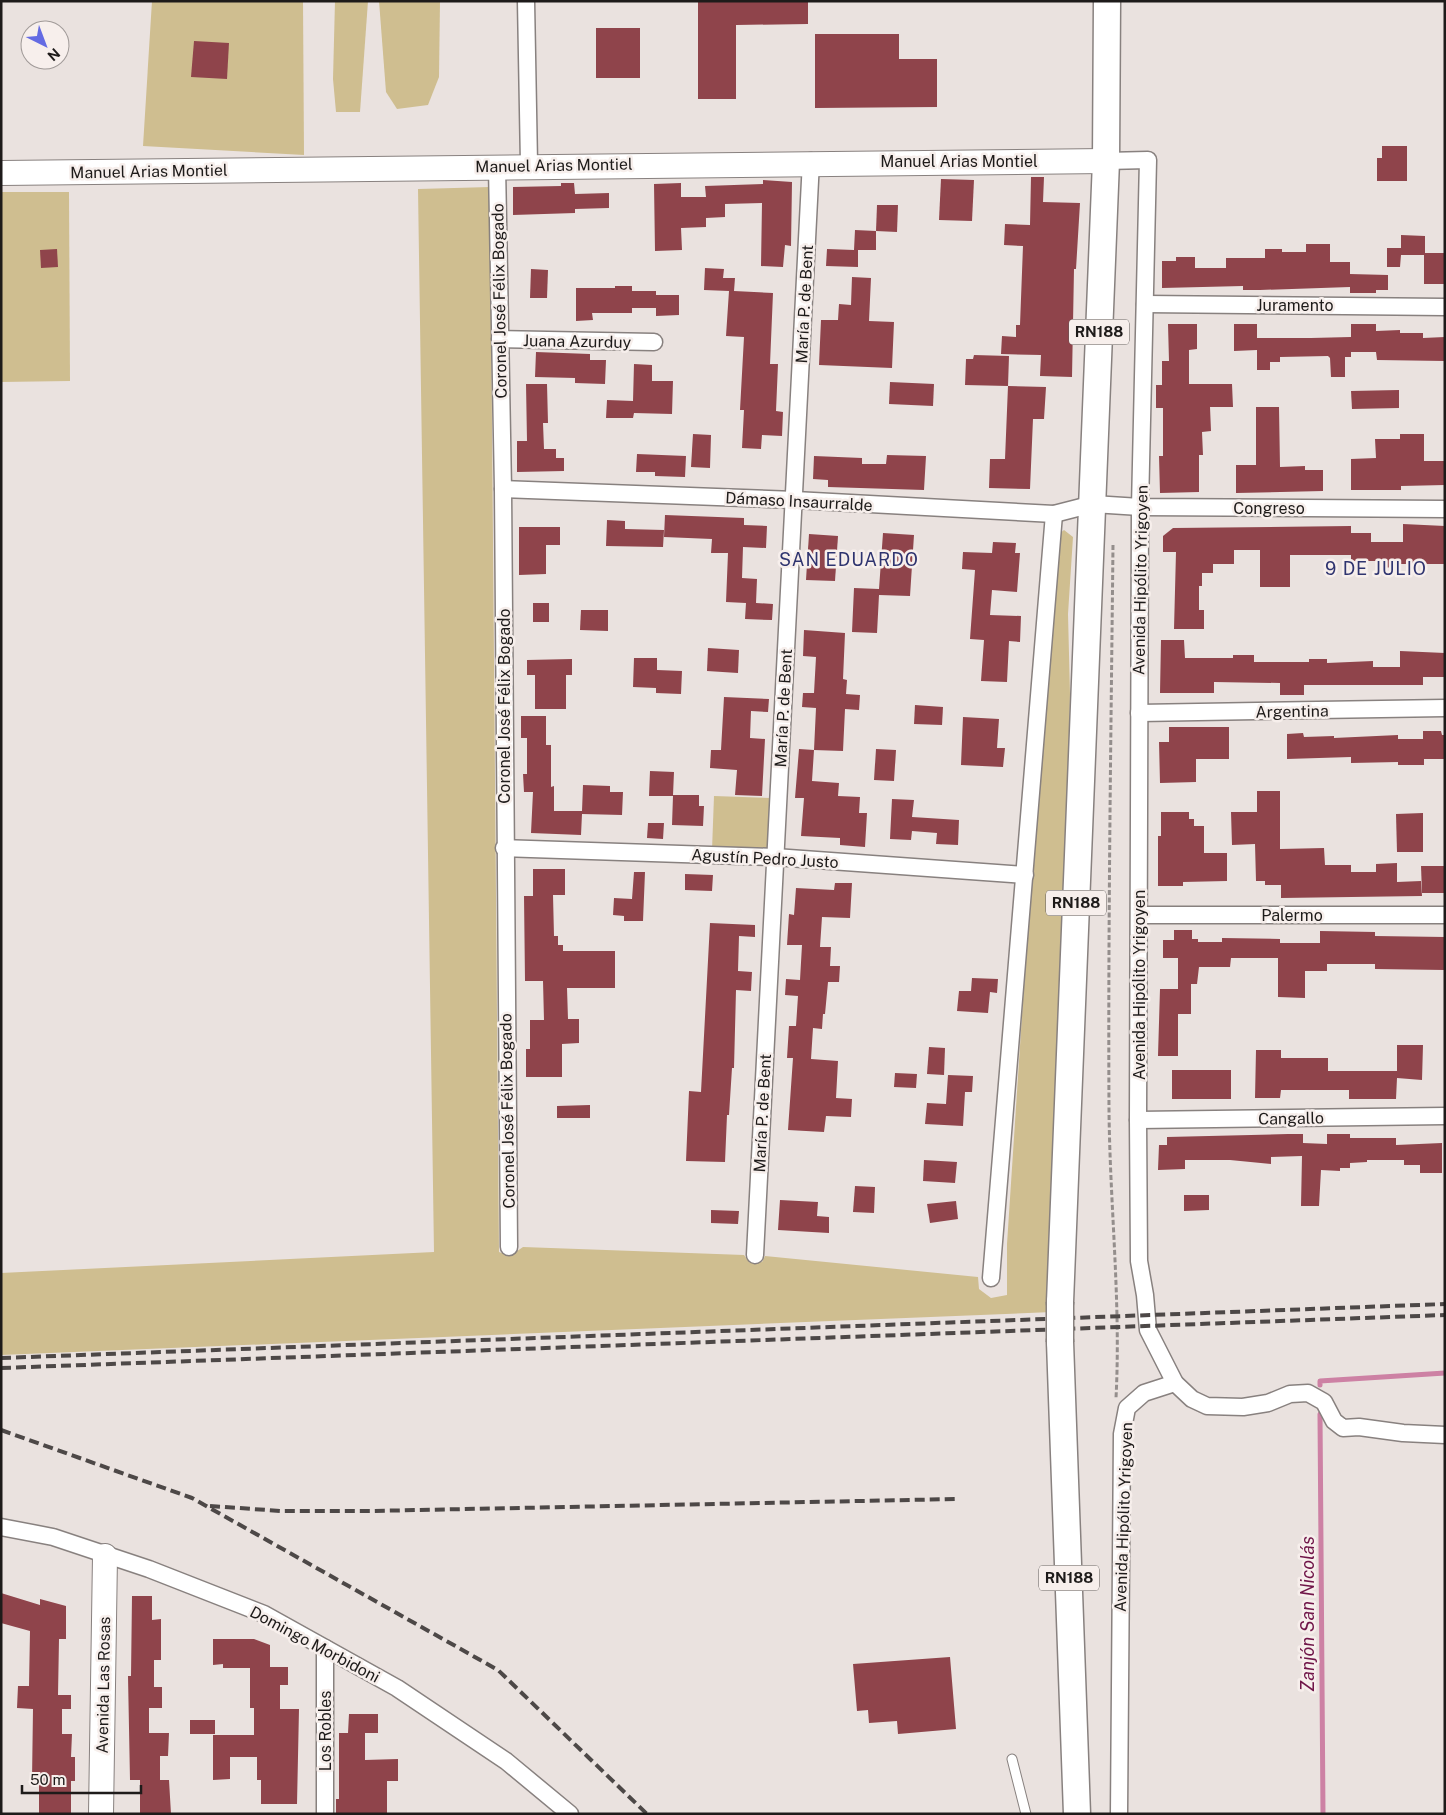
<svg xmlns="http://www.w3.org/2000/svg" width="1446" height="1815" viewBox="0 0 1446 1815" font-family="'Public Sans',sans-serif">
<style>
.green{fill:#cfbe90}
.lines{fill:none;stroke-linecap:round;stroke-linejoin:round}
.stream{stroke:#cd81a4;stroke-width:5}
.building{fill:#8f444b}
.lane-casing{stroke:#88817f;stroke-width:11}
.street-casing{stroke:#88817f;stroke-width:19}
.secondary-casing{stroke:#88817f;stroke-width:26}
.primary-casing{stroke:#88817f;stroke-width:29}
.path{stroke:#948e8c;stroke-width:3;stroke-dasharray:5 2.5;stroke-linecap:butt}
.lane{stroke:#fff;stroke-width:9}
.street{stroke:#fff;stroke-width:16}
.secondary{stroke:#fff;stroke-width:24}
.primary{stroke:#fff;stroke-width:26}
.rail{stroke:#4d4847;stroke-width:4;stroke-dasharray:10 5;stroke-linecap:butt}
.primary-bridge-casing{stroke:#88817f;stroke-width:29;stroke-linecap:butt}
.primary-bridge{stroke:#fff;stroke-width:26}
.labels{text-anchor:middle;stroke-width:5;stroke-linejoin:round;paint-order:stroke}
.shield{fill:#f7efec;stroke:#5f5b59;stroke-width:1}
.shield-label{font-size:15px;font-weight:bold;fill:#1e1b1a}
.street-label{font-size:16px;fill:#1e1b1a;stroke:#f7efec}
.neighbourhood-label{font-size:18px;letter-spacing:1px;fill:#2f346f;stroke:#f7efec}
.water-label{font-size:18px;font-style:italic;fill:#701649;stroke:#f7efec}
</style>
<rect width="100%" height="100%" fill="#eae2df"/>
<g class="green">
<path d="M152 1H303L304 155 143 146Z"/>
<path d="M335 1H368L360 112H336L333 79Z"/>
<path d="M379 1H440L439 77 428 105 397 109 386 92Z"/>
<path d="M490 187 499 1252 510 1256 523 1247 744 1255 750 1263 762 1262 765 1256 978 1277 979 1289 991 1298 1007 1295V1244L1030 894 1058 535 1064 530 1073 537 1068 614 1070 694 1068 817 1052 1312 1 1355V1273L434 1252 418 189Z"/>
<path d="M1 192H69L70 381 1 382Z"/>
<path d="M714 796 771 798 769 852 712 850Z"/>
</g>
<g class="lines">
<g class="stream">
<path d="M1320 1385V1381L1445 1373"/>
<path d="M1320 1414 1323 1814"/>
</g>
</g>
<g class="building">
<path d="M808 1V24L736 25V99H698V2Z"/>
<rect x="596" y="28" width="44" height="50"/>
<path d="M815 34H899V59H937V107L815 108Z"/>
<path d="M194 41 229 43 227 79 191 77Z"/>
<path d="M1382 146H1407V181H1377V158H1382Z"/>
<path d="M1031 177H1044L1043 202 1080 203 1076 269H1074L1072 377 1040 376 1041 355 1001 354 1002 336 1016 337V325H1020L1023 246 1004 245 1005 224 1030 225Z"/>
<path d="M941 179 974 180 972 221 939 220Z"/>
<path d="M763 180 792 182 791 246 785 245 783 267 761 266 762 203 725 204V217L706 218V227L681 228 682 250 655 251 654 184 681 183V197H706L705 186 763 184Z"/>
<path d="M561 183H574L575 194 609 193V208L575 209V213L513 215V187L561 186Z"/>
<path d="M877 205H898L897 232 876 231Z"/>
<path d="M855 230 876 231V250H858V267L826 266 827 249 854 250Z"/>
<path d="M1401 235 1425 236V253H1445V284H1424V255H1401L1400 267H1387V248H1401Z"/>
<path d="M1306 244H1330V262H1350V274L1388 275V290H1376V293H1350V287L1260 290H1243V286L1162 288V261H1176V257H1195V268H1226V258H1265V249H1282V252H1306Z"/>
<path d="M57 249 58 267 41 268 40 250Z"/>
<path d="M705 268 724 269 723 278H735L734 291 773 293 770 364H778L776 411 783 412 782 436 762 435 761 449 742 448 744 410H740L744 337 726 336 729 291 704 290Z"/>
<path d="M531 269 548 270 547 298H530Z"/>
<path d="M852 277 871 278 869 321 894 322 892 368 819 365 821 320H838L839 304 851 305Z"/>
<path d="M615 286H632V291H656V295H679V315L656 316V308H632V313H592L593 320 576 321V288H615Z"/>
<path d="M1168 324H1197V349L1189 350V384H1232L1233 407H1210L1211 431 1202 432 1203 455H1199V492L1160 493 1159 456H1163V408H1156V385H1162V361H1169Z"/>
<path d="M1234 324H1257V338H1311L1351 337V324H1376V331L1400 330V333H1423V338L1445 337V361L1377 360 1376 352H1351V357H1345V377H1331L1330 358 1328 356 1280 357V362H1270V370H1257V350L1234 351Z"/>
<path d="M536 352 590 354V360H606L605 384 575 383V378L535 377Z"/>
<path d="M974 355 1009 356 1008 386 965 385 966 359H973Z"/>
<path d="M634 364 652 365V381H673L672 414 634 413 633 418H606L607 400 633 401Z"/>
<path d="M890 382 934 384 933 406 889 404Z"/>
<path d="M526 384H547L548 423H543L544 449H556V458H564V471L517 472V441H527Z"/>
<path d="M1008 386 1046 387 1044 419H1033L1030 489 989 488 990 459H1005Z"/>
<path d="M1399 390V408L1352 409 1351 391Z"/>
<path d="M1256 407H1279L1280 467 1305 466V470H1323V491L1236 493V465H1256Z"/>
<path d="M693 434 711 435 710 468 691 467Z"/>
<path d="M1400 434H1424V461H1445V485L1401 486V490H1351V459L1376 458 1375 439H1400Z"/>
<path d="M637 454 686 456 685 477 655 476V472H636Z"/>
<path d="M887 455 926 456 924 490 828 487V480L813 479 814 456 862 458V464H886Z"/>
<path d="M665 515 744 518V525L767 526 766 548 743 547 742 578 757 579 756 603 773 604 772 620 745 619 746 603 726 602 728 553H711L712 539 664 537Z"/>
<path d="M607 520 625 521V529L664 530 663 547 606 546Z"/>
<path d="M1403 524 1445 526V564H1400V567L1377 568V561H1351V555H1290V587H1260V550H1234V564H1213V573H1202V586H1199V610H1204V629H1174L1176 552H1163V536L1173 528 1351 526V533H1371V542H1403Z"/>
<path d="M519 527H560V545H546V574L519 575Z"/>
<path d="M883 533 914 535 910 596 879 595 877 633 852 632 854 588 879 589Z"/>
<path d="M809 534 838 536 835 581 806 580Z"/>
<path d="M993 542 1016 543 1015 553H1020L1017 592 992 590 990 615 1021 616 1020 642 1009 641 1007 682 981 681 984 640 970 639 975 570 962 569 963 552 992 553Z"/>
<rect x="533" y="603" width="16" height="19"/>
<path d="M581 610H608V631L580 630Z"/>
<path d="M804 630 845 633 843 679 847 680 846 694 860 695 859 710 845 709 843 751 814 750 816 708 802 707 803 693H814L816 657 803 656Z"/>
<path d="M1161 640H1184L1185 658H1233V655H1254V662H1309V659H1327V663L1373 661V667H1400V651L1445 653V677H1423V685H1304V695H1280V683L1214 682V693H1160Z"/>
<path d="M708 648 739 650 738 673 707 671Z"/>
<path d="M634 658H657V670L682 671 681 694 656 693V688L633 687Z"/>
<path d="M572 659V675H566V709H535V675H527V660Z"/>
<path d="M724 697 769 699 768 712 751 711 750 738 765 739 762 796 735 795 737 770 710 768 711 750H721Z"/>
<path d="M915 705 943 707 942 725 914 724Z"/>
<path d="M521 716H546V745H551V787L554 786V811H582L583 785 610 786V792H623L622 815 582 814 581 835 531 833 533 792H524L523 774H527V738H521Z"/>
<path d="M963 717 999 719 997 748H1005L1003 767 961 765Z"/>
<path d="M1169 727H1229V759H1196V782L1160 783 1159 742H1169Z"/>
<path d="M1423 731H1441L1442 735H1445V759H1424V765H1398V762L1351 763V757L1287 759V734L1303 733 1304 737 1334 736V738L1398 735V739H1423Z"/>
<path d="M799 749 814 750 812 781 839 783 838 796 860 797 859 813H867L865 847 840 845V838L801 836 804 798H795Z"/>
<path d="M876 749 896 750 894 781 874 780Z"/>
<path d="M650 771 674 772 673 795H699V806H704L703 826 672 825 673 796H649Z"/>
<path d="M1257 791H1280V849L1324 848 1325 865H1351V872H1376V864L1397 863V882L1421 881 1422 896 1281 898V885H1265V881H1256L1255 844 1232 845 1231 812H1257Z"/>
<path d="M892 799 914 800 912 817 959 820 958 845 936 844 937 833 912 831 911 840 890 839Z"/>
<path d="M1161 812H1189V819H1194V826H1204V853H1227V881L1183 882V886H1158V836H1161Z"/>
<path d="M1423 813V852H1397L1396 814Z"/>
<path d="M648 823H664L663 839 647 838Z"/>
<path d="M1421 866H1445V893H1422Z"/>
<path d="M533 869H565V895H553L554 936H558V945H563V951H615V988H567L568 1019H579V1043L562 1044V1077H526V1049H530V1020H544L543 981H525L524 896H533Z"/>
<path d="M634 872H645L643 921H624V916L613 915 614 898 632 899Z"/>
<path d="M685 874 713 875 712 891 685 890Z"/>
<path d="M835 883H852L850 918 822 917 820 947H831L830 966H840L839 982H828L825 1014H823L822 1029 813 1028 811 1059 838 1061 836 1098 852 1099 851 1117 826 1116 824 1132 788 1130 793 1058H787L789 1026H796L798 996 785 995 786 979 800 980 802 945H787L789 914 794 915 796 888 834 890Z"/>
<path d="M710 923 755 925V937L739 936 738 971 752 972 751 991 736 990 734 1068H732L729 1115H727L725 1162 686 1161 689 1091 701 1092Z"/>
<path d="M1174 930H1192V939H1198V942H1222V938L1280 939V943H1320V931L1375 932V936L1445 937V970L1375 969V964H1327V971H1305V998L1278 997V958H1231L1230 967H1199L1197 984H1191V1014H1178V1056H1158L1160 989H1178V958H1163V940H1174Z"/>
<path d="M972 978 998 979 997 993 990 992 988 1013 957 1011 959 991H971Z"/>
<path d="M1397 1045H1423L1422 1080 1397 1078 1396 1099H1349V1090H1281L1280 1098H1255L1256 1050H1281V1058H1328V1071H1397Z"/>
<path d="M929 1047 945 1048 944 1075 927 1074Z"/>
<rect x="1172" y="1070" width="59" height="29"/>
<path d="M895 1073 917 1074 916 1088 894 1087Z"/>
<path d="M948 1075 973 1076 972 1092H965L963 1126 925 1124 927 1103 946 1104Z"/>
<path d="M590 1105V1118H557V1106Z"/>
<path d="M1288 1134H1303V1143L1327 1144V1134H1350V1138H1396V1145L1442 1143V1173H1420V1165H1404V1160H1367V1162L1350 1163V1168H1340V1171L1321 1170 1319 1206H1301L1302 1156 1271 1157V1164L1230 1160H1185V1169L1158 1170 1159 1145H1167V1137Z"/>
<path d="M924 1160 957 1162 955 1183 923 1181Z"/>
<path d="M855 1186 875 1187 874 1213 853 1212Z"/>
<path d="M1184 1195H1209V1210L1184 1211Z"/>
<path d="M780 1200 818 1202 817 1216 829 1217V1233L778 1230Z"/>
<path d="M956 1201 958 1219 930 1223 927 1204Z"/>
<path d="M711 1210 739 1211 738 1224 711 1223Z"/>
<path d="M1 1593 40 1605V1599L66 1606V1639H59L58 1695H71V1709H62V1734H72L71 1757H75V1781H71V1814H39V1781H32L33 1709 17 1708 18 1686H29L30 1631 1 1623Z"/>
<path d="M132 1596H152V1620L161 1619V1660H154V1687H162V1708H149V1733H169L168 1756H160V1780H169L171 1814H140V1780H130L128 1676H131Z"/>
<path d="M213 1639H254L270 1645V1667H288V1685H280V1709H299L297 1804H261V1780H257V1757H230V1779L213 1780V1735H254V1708H250V1668H223V1664L213 1665Z"/>
<path d="M950 1657 956 1729 898 1734 897 1721 869 1723 868 1710 857 1711 853 1664Z"/>
<path d="M349 1714H378V1733H365V1760L398 1759V1781H387V1814H336V1799H339V1733H348Z"/>
<rect x="190" y="1720" width="25" height="14"/>
</g>
<g class="lines">
<g class="lane-casing">
<path id="lane" d="M1012 1759 1026 1814"/>
</g>
<g class="street-casing">
<g id="street">
<path d="M526 1 529 164"/>
<path d="M1106 161 1148 160 1140 507 1138 1120 1139 1261 1145 1295 1148 1330 1175 1383 1192 1399 1207 1406 1243 1407 1268 1403 1290 1394 1308 1393 1324 1402 1334 1421 1343 1428 1359 1427 1403 1433 1445 1435"/>
<path d="M497 166 503 489 509 1247"/>
<path d="M1145 304 1445 307"/>
<path d="M500 339 654 342"/>
<path d="M503 489 795 500 1054 514 1093 504 1140 507 1445 509"/>
<path d="M1139 713 1445 708"/>
<path d="M504 848 775 857 1025 875"/>
<path d="M1140 915H1445"/>
<path d="M1138 1120 1445 1116"/>
<path d="M755 1255 811 161"/>
<path d="M991 1278 1054 514"/>
<path d="M1 1527 53 1537 149 1569 264 1614 397 1688 506 1761 570 1814"/>
<path d="M325 1814V1648"/>
<path d="M1119 1814 1122 1434 1127 1408 1144 1393 1175 1383"/>
</g>
</g>
<g class="secondary-casing">
<g id="secondary">
<path d="M1 173C370 169 738 162 1106 161"/>
<path d="M101 1814 105 1556"/>
</g>
</g>
<g class="primary-casing">
<g id="primary">
<path d="M1060 1302 1106 161 1107 1"/>
<path d="M1060 1342 1077 1814"/>
</g>
</g>
<path class="path" d="M1113 545C1111 734 1108 922 1109 1111 1110 1207 1121 1302 1116 1398"/>
<use href="#lane" class="lane"/>
<use href="#street" class="street"/>
<use href="#secondary" class="secondary"/>
<use href="#primary" class="primary"/>
<g class="rail">
<path d="M1 1358 1445 1304"/>
<path d="M1 1368 1445 1315"/>
<path d="M1 1430 192 1498 498 1670 647 1814"/>
<path d="M210 1506 281 1511H370L957 1499"/>
</g>
<g class="primary-bridge-casing">
<path id="primary-bridge" d="M1060 1302V1342"/>
</g>
<use href="#primary-bridge" class="primary-bridge"/>
</g>
<g class="labels">
<g class="shield">
<rect x="1069" y="319.5" width="60" height="25" rx="4"/>
<rect x="1046" y="890.5" width="60" height="25" rx="4"/>
<rect x="1039" y="1565.5" width="60" height="25" rx="4"/>
</g>
<g class="shield-label">
<text x="1099" y="337">RN188</text>
<text x="1076" y="908">RN188</text>
<text x="1069" y="1583">RN188</text>
</g>
<g class="street-label">
<text x="959" y="167">Manuel Arias Montiel</text>
<text transform="translate(554 165) rotate(-1)" y="6">Manuel Arias Montiel</text>
<text transform="translate(149 171) rotate(-1)" y="6">Manuel Arias Montiel</text>
<text transform="translate(499 301) rotate(-91)" y="6">Coronel José Félix Bogado</text>
<text transform="translate(804 304) rotate(-87)" y="6">María P. de Bent</text>
<text x="1295" y="311">Juramento</text>
<text transform="translate(577 341) rotate(1)" y="6">Juana Azurduy</text>
<text transform="translate(799 501) rotate(3)" y="6">Dámaso Insaurralde</text>
<text x="1269" y="514">Congreso</text>
<text transform="translate(1140 580) rotate(-89)" y="6">Avenida Hipólito Yrigoyen</text>
<text transform="translate(504 706) rotate(-90)" y="6">Coronel José Félix Bogado</text>
<text transform="translate(783 708) rotate(-87)" y="6">María P. de Bent</text>
<text transform="translate(1292 711) rotate(-1)" y="6">Argentina</text>
<text transform="translate(765 858) rotate(3)" y="6">Agustín Pedro Justo</text>
<text x="1292" y="921">Palermo</text>
<text transform="translate(1139 985) rotate(-90)" y="6">Avenida Hipólito Yrigoyen</text>
<text transform="translate(507 1111) rotate(-91)" y="6">Coronel José Félix Bogado</text>
<text transform="translate(762 1113) rotate(-87)" y="6">María P. de Bent</text>
<text transform="translate(1291 1118) rotate(-1)" y="6">Cangallo</text>
<text transform="translate(1123 1517) rotate(-88)" y="6">Avenida Hipólito Yrigoyen</text>
<text transform="translate(315 1644) rotate(28)" y="6">Domingo Morbidoni</text>
<text transform="translate(103 1685) rotate(-89)" y="6">Avenida Las Rosas</text>
<text transform="translate(325 1731) rotate(-90)" y="6">Los Robles</text>
</g>
<g class="neighbourhood-label">
<text x="849" y="566">SAN EDUARDO</text>
<text x="1376" y="575">9 DE JULIO</text>
</g>
<g class="water-label">
<text transform="translate(1308 1614) rotate(-90)" y="6">Zanjón San Nicolás</text>
</g>
</g>
<rect width="1446" height="1815" fill="none" stroke="#1e1b1a" stroke-width="5"/>
<g transform="translate(45 45) rotate(138)"><circle r="24" fill="#f7efec" stroke="#a09a98"/>
<path d="M0-4L9 19L0 12L-9 19Z" fill="#646be3"/>
<text y="-8" font-size="14" font-weight="bold" text-anchor="middle" fill="#1e1b1a">N</text>
</g>
<path d="M22 1785v8h119v-8" fill="none" stroke="#1e1b1a" stroke-width="2.5"/>
<text x="30" y="1785" font-size="15" fill="#1e1b1a" stroke="#f7efec" stroke-width="4" paint-order="stroke">50 m</text>
</svg>
